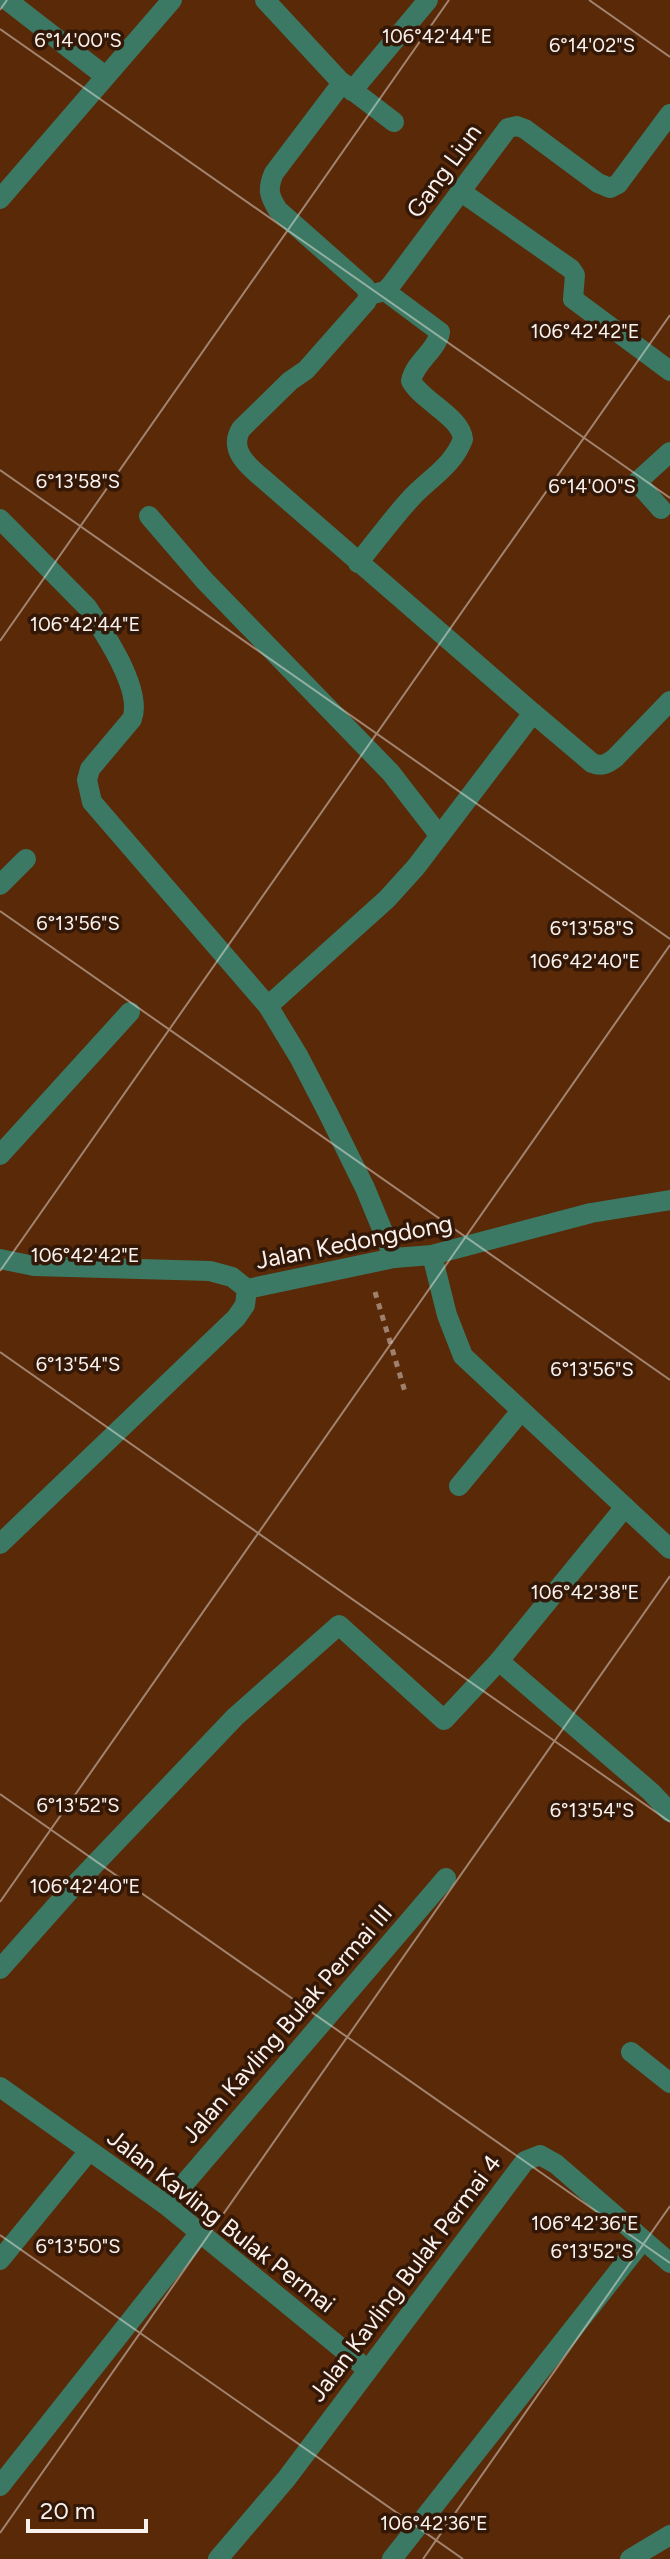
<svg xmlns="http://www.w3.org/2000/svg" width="670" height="2559" viewBox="0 0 670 2559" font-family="Figtree,sans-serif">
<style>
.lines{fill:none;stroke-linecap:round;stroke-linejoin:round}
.path{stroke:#9f806c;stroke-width:5;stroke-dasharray:6 6;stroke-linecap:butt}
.minor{stroke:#3b7964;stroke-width:20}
.ticks{fill:none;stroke:#f9f1ed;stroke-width:2;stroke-opacity:0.45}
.labels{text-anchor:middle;stroke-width:7;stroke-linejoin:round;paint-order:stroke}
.street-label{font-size:24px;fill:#f9f1ed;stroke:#331707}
.ticks-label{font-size:20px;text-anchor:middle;fill:#f9f1ed;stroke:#331707;stroke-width:7;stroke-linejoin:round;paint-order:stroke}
</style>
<rect width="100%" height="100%" fill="#592908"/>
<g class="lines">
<path class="path" d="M375 1292 406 1395"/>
<g class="minor">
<path d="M7 0 105 76"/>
<path d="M265 0 342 83 274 173C267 189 269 196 278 210L365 287 369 295 366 302 306 370 290 381 241 429C227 452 252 469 268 483L533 713 416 867 387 899 268 1006"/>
<path d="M343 83 394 122"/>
<path d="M352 91 428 0"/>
<path d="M460 191 571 269 575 275 573 299 670 371"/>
<path d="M0 199 172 0"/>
<path d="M369 295 385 291 391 285 508 128 517 126 525 129 598 183 610 188 618 184 670 114"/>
<path d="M661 509 637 482 670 452"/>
<path d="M149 516 204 580 391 773 439 835"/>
<path d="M0 519 87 607C104 632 143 690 132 719L90 769 87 780 92 802 268 1006 299 1057 328 1113 365 1188 394 1258"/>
<path d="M358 563C377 540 394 516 414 495 432 477 454 464 463 439 461 417 422 401 411 381 415 361 437 351 440 332L385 291"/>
<path d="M533 713 592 763C602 767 607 764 615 758L670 701"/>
<path d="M0 885 26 859"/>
<path d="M0 1155 130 1012"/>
<path d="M432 1255 447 1315 463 1356 670 1549"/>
<path d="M0 1259 34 1266 210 1271 232 1277 247 1289"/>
<path d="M247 1289 394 1258 432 1255 591 1213 670 1200"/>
<path d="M459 1486 521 1411"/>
<path d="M0 1544 236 1318 245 1305 247 1289"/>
<path d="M499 1661 651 1792 670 1812"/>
<path d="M0 1969 71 1889 235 1717 339 1625 444 1720 499 1661 625 1507"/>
<path d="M631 2052 670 2083"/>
<path d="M0 2087 166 2205 368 2370"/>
<path d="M166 2205 446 1878"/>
<path d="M0 2260 89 2151"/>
<path d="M0 2486 199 2234"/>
<path d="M218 2559 287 2478 525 2161 540 2155 556 2164 670 2263"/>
<path d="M392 2559 643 2240"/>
<path d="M630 2559 670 2535"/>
</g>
</g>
<path class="ticks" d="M589 0 670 57M0 10 7 0M0 29 670 498M0 470 670 939M0 641 449 0M0 911 670 1380M0 1271 670 315M0 1352 670 1822M0 1794 670 2263M0 1902 670 945M0 2235 463 2559M0 2533 670 1576M423 2559 670 2206"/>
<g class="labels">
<g class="street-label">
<text transform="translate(444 171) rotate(-54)" y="8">Gang Liun</text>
<text transform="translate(354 1242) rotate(-11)" y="8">Jalan Kedongdong</text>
<text transform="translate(287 2024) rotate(-49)" y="8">Jalan Kavling Bulak Permai III</text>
<text transform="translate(221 2221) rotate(38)" y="8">Jalan Kavling Bulak Permai</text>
<text transform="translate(405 2278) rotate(-53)" y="8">Jalan Kavling Bulak Permai 4</text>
</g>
</g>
<g class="ticks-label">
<text x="437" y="43">106°42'44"E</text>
<text x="78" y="47">6°14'00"S</text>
<text x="592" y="52">6°14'02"S</text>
<text x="585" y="338">106°42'42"E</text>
<text x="78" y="488">6°13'58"S</text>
<text x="592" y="493">6°14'00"S</text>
<text x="85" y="631">106°42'44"E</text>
<text x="78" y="930">6°13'56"S</text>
<text x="592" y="935">6°13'58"S</text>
<text x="585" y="968">106°42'40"E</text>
<text x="85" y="1262">106°42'42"E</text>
<text x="78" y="1371">6°13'54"S</text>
<text x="592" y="1376">6°13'56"S</text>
<text x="585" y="1599">106°42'38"E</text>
<text x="78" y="1812">6°13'52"S</text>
<text x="592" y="1817">6°13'54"S</text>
<text x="85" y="1893">106°42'40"E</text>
<text x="585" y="2230">106°42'36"E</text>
<text x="78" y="2253">6°13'50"S</text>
<text x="592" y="2258">6°13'52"S</text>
<text x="434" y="2530">106°42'36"E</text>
</g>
<path d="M28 2519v12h118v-12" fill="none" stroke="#f9f1ed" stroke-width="4"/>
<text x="40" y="2519" font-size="24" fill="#f9f1ed" stroke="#331707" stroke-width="6" paint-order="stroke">20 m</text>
</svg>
